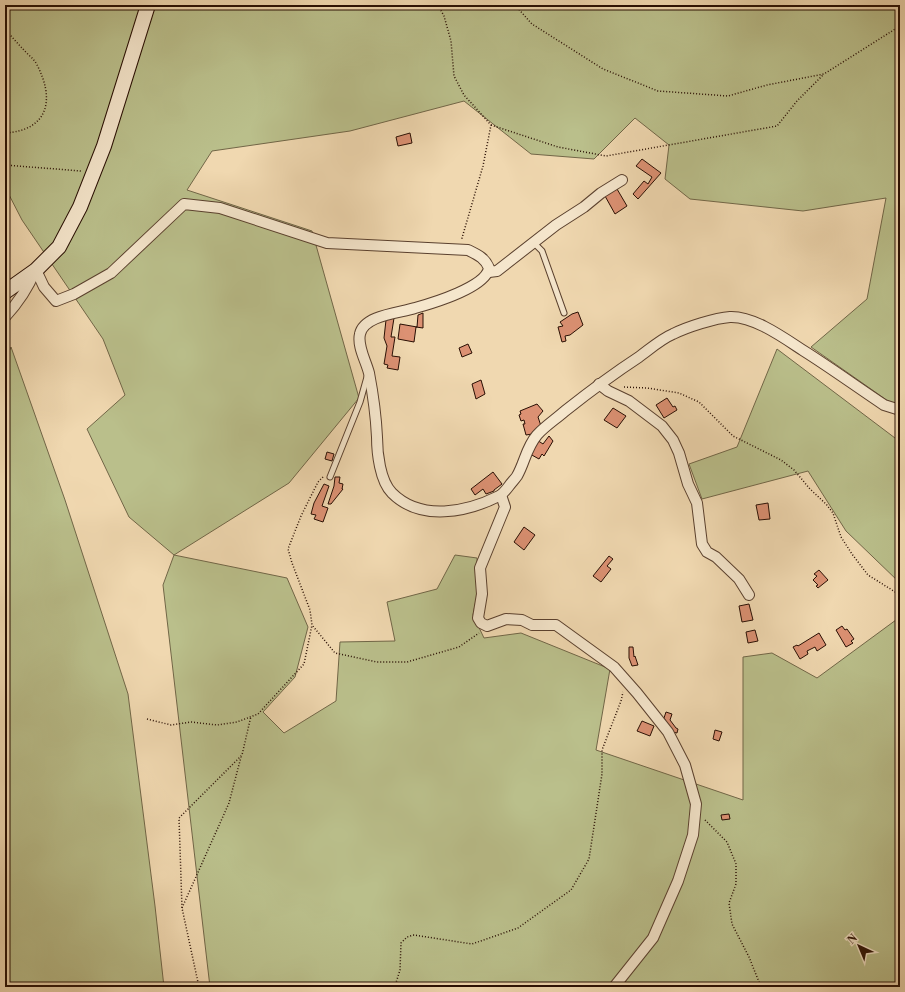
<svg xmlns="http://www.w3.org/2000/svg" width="905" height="992" viewBox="0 0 905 992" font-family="'Libre Bodoni',serif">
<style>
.green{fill:#babf8b;stroke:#716647}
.building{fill:#dc9173;stroke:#280e03}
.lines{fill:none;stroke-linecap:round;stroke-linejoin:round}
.service-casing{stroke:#5a402e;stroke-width:7}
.minor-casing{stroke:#5a402e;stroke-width:12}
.secondary-casing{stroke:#280e03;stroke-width:16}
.path{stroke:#280e03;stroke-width:1.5;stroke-dasharray:1 2;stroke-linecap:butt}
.service{stroke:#f5e6cc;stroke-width:5}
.minor{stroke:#f5e6cc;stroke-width:10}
.secondary{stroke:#f5e6cc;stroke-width:14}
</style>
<rect width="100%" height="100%" fill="#f0d8b0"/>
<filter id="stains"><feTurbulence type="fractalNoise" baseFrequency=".005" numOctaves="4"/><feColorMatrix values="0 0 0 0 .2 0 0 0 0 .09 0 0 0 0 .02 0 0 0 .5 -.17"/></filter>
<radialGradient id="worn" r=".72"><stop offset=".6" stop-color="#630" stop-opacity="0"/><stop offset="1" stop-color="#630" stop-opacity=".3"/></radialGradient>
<g class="green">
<path d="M5 5H900V408H898L811 347 867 299 886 198 803 211 690 199 665 179 669 145 635 118 594 159 531 154 464 101 350 131 212 151 187 190 312 231 359 398 289 483 174 555 287 578 308 627 295 677 263 712 284 733 336 701 340 642 395 641 387 602 437 589 455 555 477 558 478 590 473 615 484 638 521 633 610 669 596 750 743 800V657L772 653 817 678 900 617V987H210L163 585 174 555 129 517 87 429 125 395 103 339 22 220 5 187Z"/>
<path d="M11 347 65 500 128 694 155 906 164 987H5V361Z"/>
<path d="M777 349 895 438H900V583L846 531 808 471 702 499 689 464 737 447Z"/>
</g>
<g class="building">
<path d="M410 133 412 143 398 146 396 137Z"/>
<path d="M642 159 661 173 638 199 633 194 644 181 648 184 652 177 636 166Z"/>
<path d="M617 189 627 206 615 214 605 196Z"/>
<path d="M578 312 583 325 570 335 565 336 566 341 562 342 558 327 563 326 560 322 572 314Z"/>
<path d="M423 313V328L416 327 414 342 398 339 400 324 417 327 418 315Z"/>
<path d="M394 318 391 337H395L392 356 400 357 398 370 387 368 388 365 384 364 387 346 384 338 386 320Z"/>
<path d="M468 344 472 353 462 357 459 348Z"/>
<path d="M481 380 485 394 476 399 472 384Z"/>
<path d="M667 398 673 407 675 406 677 410 664 418 656 405Z"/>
<path d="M537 404 543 411 538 417 541 426 532 434 526 435 523 424H525L524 420 521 421 519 415 521 414 520 411Z"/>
<path d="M613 408 626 416 617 428 604 420Z"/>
<path d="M549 436 553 441 544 456 542 454 539 459 530 454 537 440 543 444Z"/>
<path d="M327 452 334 454 332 461 325 459Z"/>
<path d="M493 472 502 484 494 490V491L486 494 483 489 475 495 471 489Z"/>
<path d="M335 477H340L339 483 343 484 342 489H343L331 504H328L334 486Z"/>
<path d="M324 484 329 486 322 506 328 508 323 522 314 519 316 515 311 514 314 503Z"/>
<path d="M768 503 770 519 759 520 756 505Z"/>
<path d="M524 527 535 535 524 550 514 542Z"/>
<path d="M609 556 613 559 607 566 611 569 601 582 593 576Z"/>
<path d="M819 570 828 580 818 588 816 586 818 585 813 580 817 576 814 574Z"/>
<path d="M749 604 753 620 742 622 739 606Z"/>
<path d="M842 626 845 630 847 629 854 639 851 641 853 643 846 647 836 630Z"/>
<path d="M755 630 758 641 748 643 746 632Z"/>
<path d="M819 633 826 645 817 651 815 647 807 651 808 654 800 659 793 647 797 645 798 646Z"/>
<path d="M629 647H633L634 657 635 656 638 665 632 666 629 658Z"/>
<path d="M666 712 672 714 670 720 676 728 678 729 677 733 672 732 664 718Z"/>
<path d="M642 721 654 726 650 736 637 731Z"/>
<path d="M715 730 722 732 719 741 713 739Z"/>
<path d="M729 814 730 819 722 820 721 815Z"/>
</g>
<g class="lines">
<g class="service-casing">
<g id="service">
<path d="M533 242 542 251 564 313"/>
<path d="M330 477 360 402 367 377"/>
</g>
</g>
<g class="minor-casing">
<g id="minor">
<path d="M36 270 44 287 56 301 74 294 111 273 184 204 220 208 327 243 468 250C478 255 485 258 489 268 486 287 433 303 415 308 400 313 364 315 360 334 357 346 366 361 369 373 373 394 376 416 377 437 377 453 380 481 392 493 421 522 467 512 499 496 503 494 506 490 509 486 511 483 515 479 517 476 525 462 526 448 537 435 545 426 556 419 565 411 589 392 613 374 639 357 650 349 661 339 673 334 687 327 715 318 730 317 754 316 784 338 804 351 831 368 857 387 884 405L900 410"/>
<path d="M489 272 497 271 556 225 584 207 601 193 622 180"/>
<path d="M5 317C17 304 28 288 35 271"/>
<path d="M599 384 608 391 629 401 662 426 673 440 679 453 688 484 697 503 702 544 707 552 716 557 739 579 749 595"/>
<path d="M501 495 505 507 480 568 482 594 478 618 481 623 487 626 506 619 522 620 532 625H556L614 667 637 693 668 732 685 765 696 804 693 835 678 881 653 938 614 987"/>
</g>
</g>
<g class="secondary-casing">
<path id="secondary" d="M5 292 36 270 59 247 80 207 104 146 148 5"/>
</g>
<g class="path">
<path d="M438 5 444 16 451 41 454 76 464 95 491 125 483 166 462 238 463 240"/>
<path d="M515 5 532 24 603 69 658 91 728 96 767 85 824 74 900 26"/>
<path d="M5 29C11 36 17 43 23 49 27 54 33 58 36 63 55 98 50 130 5 133"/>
<path d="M491 125 558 147 606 156 777 126 797 101 823 75"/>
<path d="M5 165 81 171"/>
<path d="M624 387 647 388 679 393 699 402 733 436 781 460 794 470 810 489 826 504 833 513 841 537 852 554 868 575 900 595"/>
<path d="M323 477 318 482 301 516 288 549 292 563 310 610 312 625 335 653 377 662H407L459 647 479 633"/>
<path d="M147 719 171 725 191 722 217 725 237 722 258 714 304 664 312 625"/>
<path d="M705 820 727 842 736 864V884L729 903 732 924 749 957 761 987"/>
<path d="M182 908 229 803 241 757"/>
<path d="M199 987 182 908 179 818 242 755 251 716"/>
<path d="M396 987 395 986 400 970 401 943 407 937 414 935 472 944 518 928 571 890 589 859 602 774V750L621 701 623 692"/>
</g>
<use href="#service" class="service"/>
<use href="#minor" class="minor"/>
<use href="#secondary" class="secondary"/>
</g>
<rect width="905" height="992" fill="none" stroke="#f0d8b0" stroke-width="20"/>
<rect x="6" y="6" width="893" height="980" fill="none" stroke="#280e03" stroke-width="2"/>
<rect x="10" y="10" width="885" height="972" fill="none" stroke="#280e03"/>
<g transform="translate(859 946) rotate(316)" stroke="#f5e6cc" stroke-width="3" paint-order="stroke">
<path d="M0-3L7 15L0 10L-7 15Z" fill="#280e03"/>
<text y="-6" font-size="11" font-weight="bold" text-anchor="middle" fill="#280e03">N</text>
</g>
<rect width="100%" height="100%" filter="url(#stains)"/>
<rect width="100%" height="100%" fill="url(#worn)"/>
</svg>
